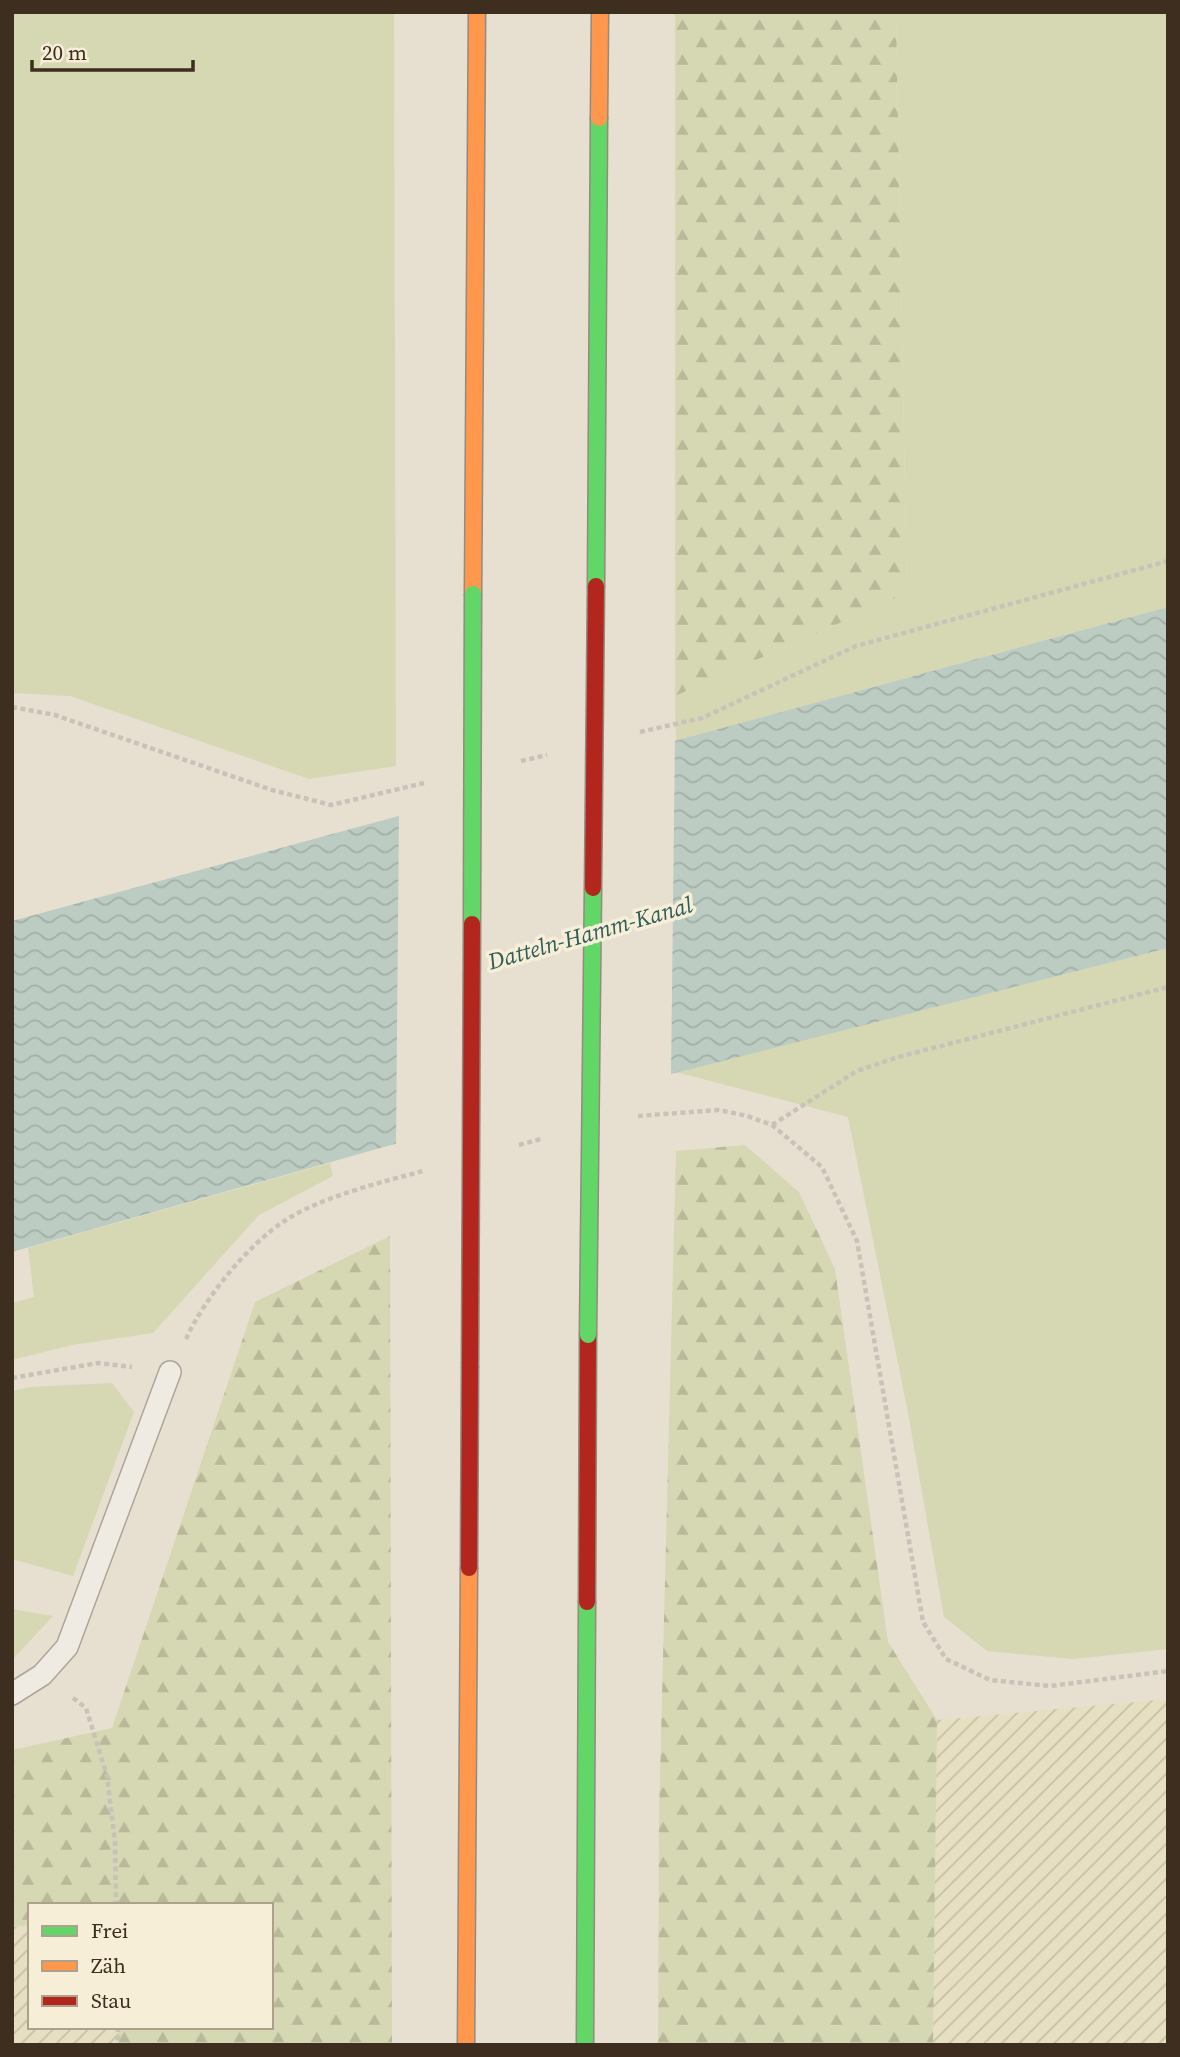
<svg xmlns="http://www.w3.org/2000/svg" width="1180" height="2057" viewBox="0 0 1180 2057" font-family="'Source Serif 4',serif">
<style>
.farmland{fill:url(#farmland-furrows)}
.green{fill:#d6d7b3}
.forest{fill:url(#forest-firs)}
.water{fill:url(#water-waves)}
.pier{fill:#e7e0d1}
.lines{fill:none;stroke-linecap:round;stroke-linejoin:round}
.lane-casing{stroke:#ada599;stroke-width:24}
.fast-casing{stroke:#928b80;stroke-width:19}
.slow-casing{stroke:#928b80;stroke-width:19}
.jam-casing{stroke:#928b80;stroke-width:19}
.path{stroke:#c8c2b9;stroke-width:4.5;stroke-dasharray:5 3.5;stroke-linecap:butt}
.lane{stroke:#efebe3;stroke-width:21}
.fast{stroke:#63d668;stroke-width:16}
.slow{stroke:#ff974d;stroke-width:16}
.jam{stroke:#b3261e;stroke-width:16}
.fast-bridge-casing{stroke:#928b80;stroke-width:19;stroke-linecap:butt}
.jam-bridge-casing{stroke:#928b80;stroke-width:19;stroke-linecap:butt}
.fast-bridge{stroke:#63d668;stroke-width:16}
.jam-bridge{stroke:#b3261e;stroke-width:16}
.labels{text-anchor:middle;stroke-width:7;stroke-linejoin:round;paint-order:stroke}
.water-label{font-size:23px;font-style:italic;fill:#2f5d5a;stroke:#f7eed8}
</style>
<defs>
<pattern id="farmland-furrows" width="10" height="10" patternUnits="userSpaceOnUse" patternTransform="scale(1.75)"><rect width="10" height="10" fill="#e6dfc2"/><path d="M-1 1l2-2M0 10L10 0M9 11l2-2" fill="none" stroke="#c6c0a6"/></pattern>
<pattern id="forest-firs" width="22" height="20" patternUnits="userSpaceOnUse" patternTransform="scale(1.75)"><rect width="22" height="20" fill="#d6d7b3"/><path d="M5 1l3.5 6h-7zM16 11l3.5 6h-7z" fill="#b9b99a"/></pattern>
<pattern id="water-waves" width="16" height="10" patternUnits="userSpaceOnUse" patternTransform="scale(1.75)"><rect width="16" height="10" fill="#bcccc2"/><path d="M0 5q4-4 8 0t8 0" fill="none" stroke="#a2b0a6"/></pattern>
</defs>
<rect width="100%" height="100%" fill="#e7e0d1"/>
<g class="farmland">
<path d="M1168 1699V2045H933L937 1720Z"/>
<path d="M30 1925V2027H118V2045H12V1927Z"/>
</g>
<g class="green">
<path d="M12 12H394L396 766 309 779 70 696 12 693Z"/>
<path d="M896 12H1168V607L676 741 675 696 907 593Z"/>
<path d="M1168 948V1649L1073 1659 987 1651 944 1617 908 1413 848 1117 676 1072Z"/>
<path d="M330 1163 333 1176 259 1215 153 1333 72 1345 12 1360V1303L34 1297 28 1248Z"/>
<path d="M112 1383 134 1412 73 1576 12 1559V1391L30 1387Z"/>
<path d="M12 1609 53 1616 12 1660Z"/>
</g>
<g class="forest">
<path d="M675 12H896L907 593 675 696Z"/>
<path d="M745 1145 799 1192 835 1269 888 1642 937 1720 933 2045H658L659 1815 676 1151Z"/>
<path d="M390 1236 392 2045H118V2027H271V1905H30V1925L12 1927V1750L112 1728 255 1302Z"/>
</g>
<path class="water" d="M1168 607V948L391 1145 12 1252V921Z"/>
<path class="pier" d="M675 737 671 1077 396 1147 399 813Z"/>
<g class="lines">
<g class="lane-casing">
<path id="lane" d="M12 1694 42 1675 67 1647 170 1372"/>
</g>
<g class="fast-casing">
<g id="fast">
<path d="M596 586 599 118"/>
<path d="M585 2045 587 1602"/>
</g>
</g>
<g class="slow-casing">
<g id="slow">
<path d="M599 118 600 12"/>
<path d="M473 594 477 12"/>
<path d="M466 2045 469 1568"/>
</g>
</g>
<g class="jam-casing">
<g id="jam">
<path d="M469 1568 470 1368"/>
<path d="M587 1602 588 1335"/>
</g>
</g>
<g class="path">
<path d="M12 707 55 715 272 790 331 805 424 783"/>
<path d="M640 732 702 718 856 646 1168 561"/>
<path d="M521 761 547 755"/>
<path d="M638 1116 719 1110 747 1116 772 1125 822 1167 857 1241 923 1622 946 1659 990 1680 1050 1686 1168 1671"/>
<path d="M772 1125 857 1071 895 1058 1168 987"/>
<path d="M519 1145 541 1139"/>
<path d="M186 1339C204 1299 248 1244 286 1220 321 1197 382 1182 423 1171"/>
<path d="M12 1378 98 1363 132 1367"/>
<path d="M73 1698 86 1708 107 1776 115 1842 116 1905"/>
<path d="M118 2027V2045"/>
</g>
<use href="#lane" class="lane"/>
<use href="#fast" class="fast"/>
<use href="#slow" class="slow"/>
<use href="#jam" class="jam"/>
<g class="fast-bridge-casing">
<g id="fast-bridge">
<path d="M472 924 473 594"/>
<path d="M588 1335 593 888"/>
</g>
</g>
<g class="jam-bridge-casing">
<g id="jam-bridge">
<path d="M593 888 596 586"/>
<path d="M470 1368 472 924"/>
</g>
</g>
<use href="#fast-bridge" class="fast-bridge"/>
<use href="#jam-bridge" class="jam-bridge"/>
</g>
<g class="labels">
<g class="water-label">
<text transform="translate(590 933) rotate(-16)" y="8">Datteln-Hamm-Kanal</text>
</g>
</g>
<rect width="1180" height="2057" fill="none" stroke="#3d2e20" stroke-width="28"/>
<rect x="28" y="1903" width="245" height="126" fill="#f7eed8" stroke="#ada18e" stroke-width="2"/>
<rect x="42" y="1926" width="35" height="10" fill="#63d668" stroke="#ada18e" stroke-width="2"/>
<text x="91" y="1938" font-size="21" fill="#3d2e20">Frei</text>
<rect x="42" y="1961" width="35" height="10" fill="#ff974d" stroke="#ada18e" stroke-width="2"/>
<text x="91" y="1973" font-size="21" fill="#3d2e20">Zäh</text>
<rect x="42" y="1996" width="35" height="10" fill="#b3261e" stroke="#ada18e" stroke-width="2"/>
<text x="91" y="2008" font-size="21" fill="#3d2e20">Stau</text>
<path d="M32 60v10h161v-10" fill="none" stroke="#3d2e20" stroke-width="3.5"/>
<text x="42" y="60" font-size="21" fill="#3d2e20" stroke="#f7eed8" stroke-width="5" paint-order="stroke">20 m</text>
</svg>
